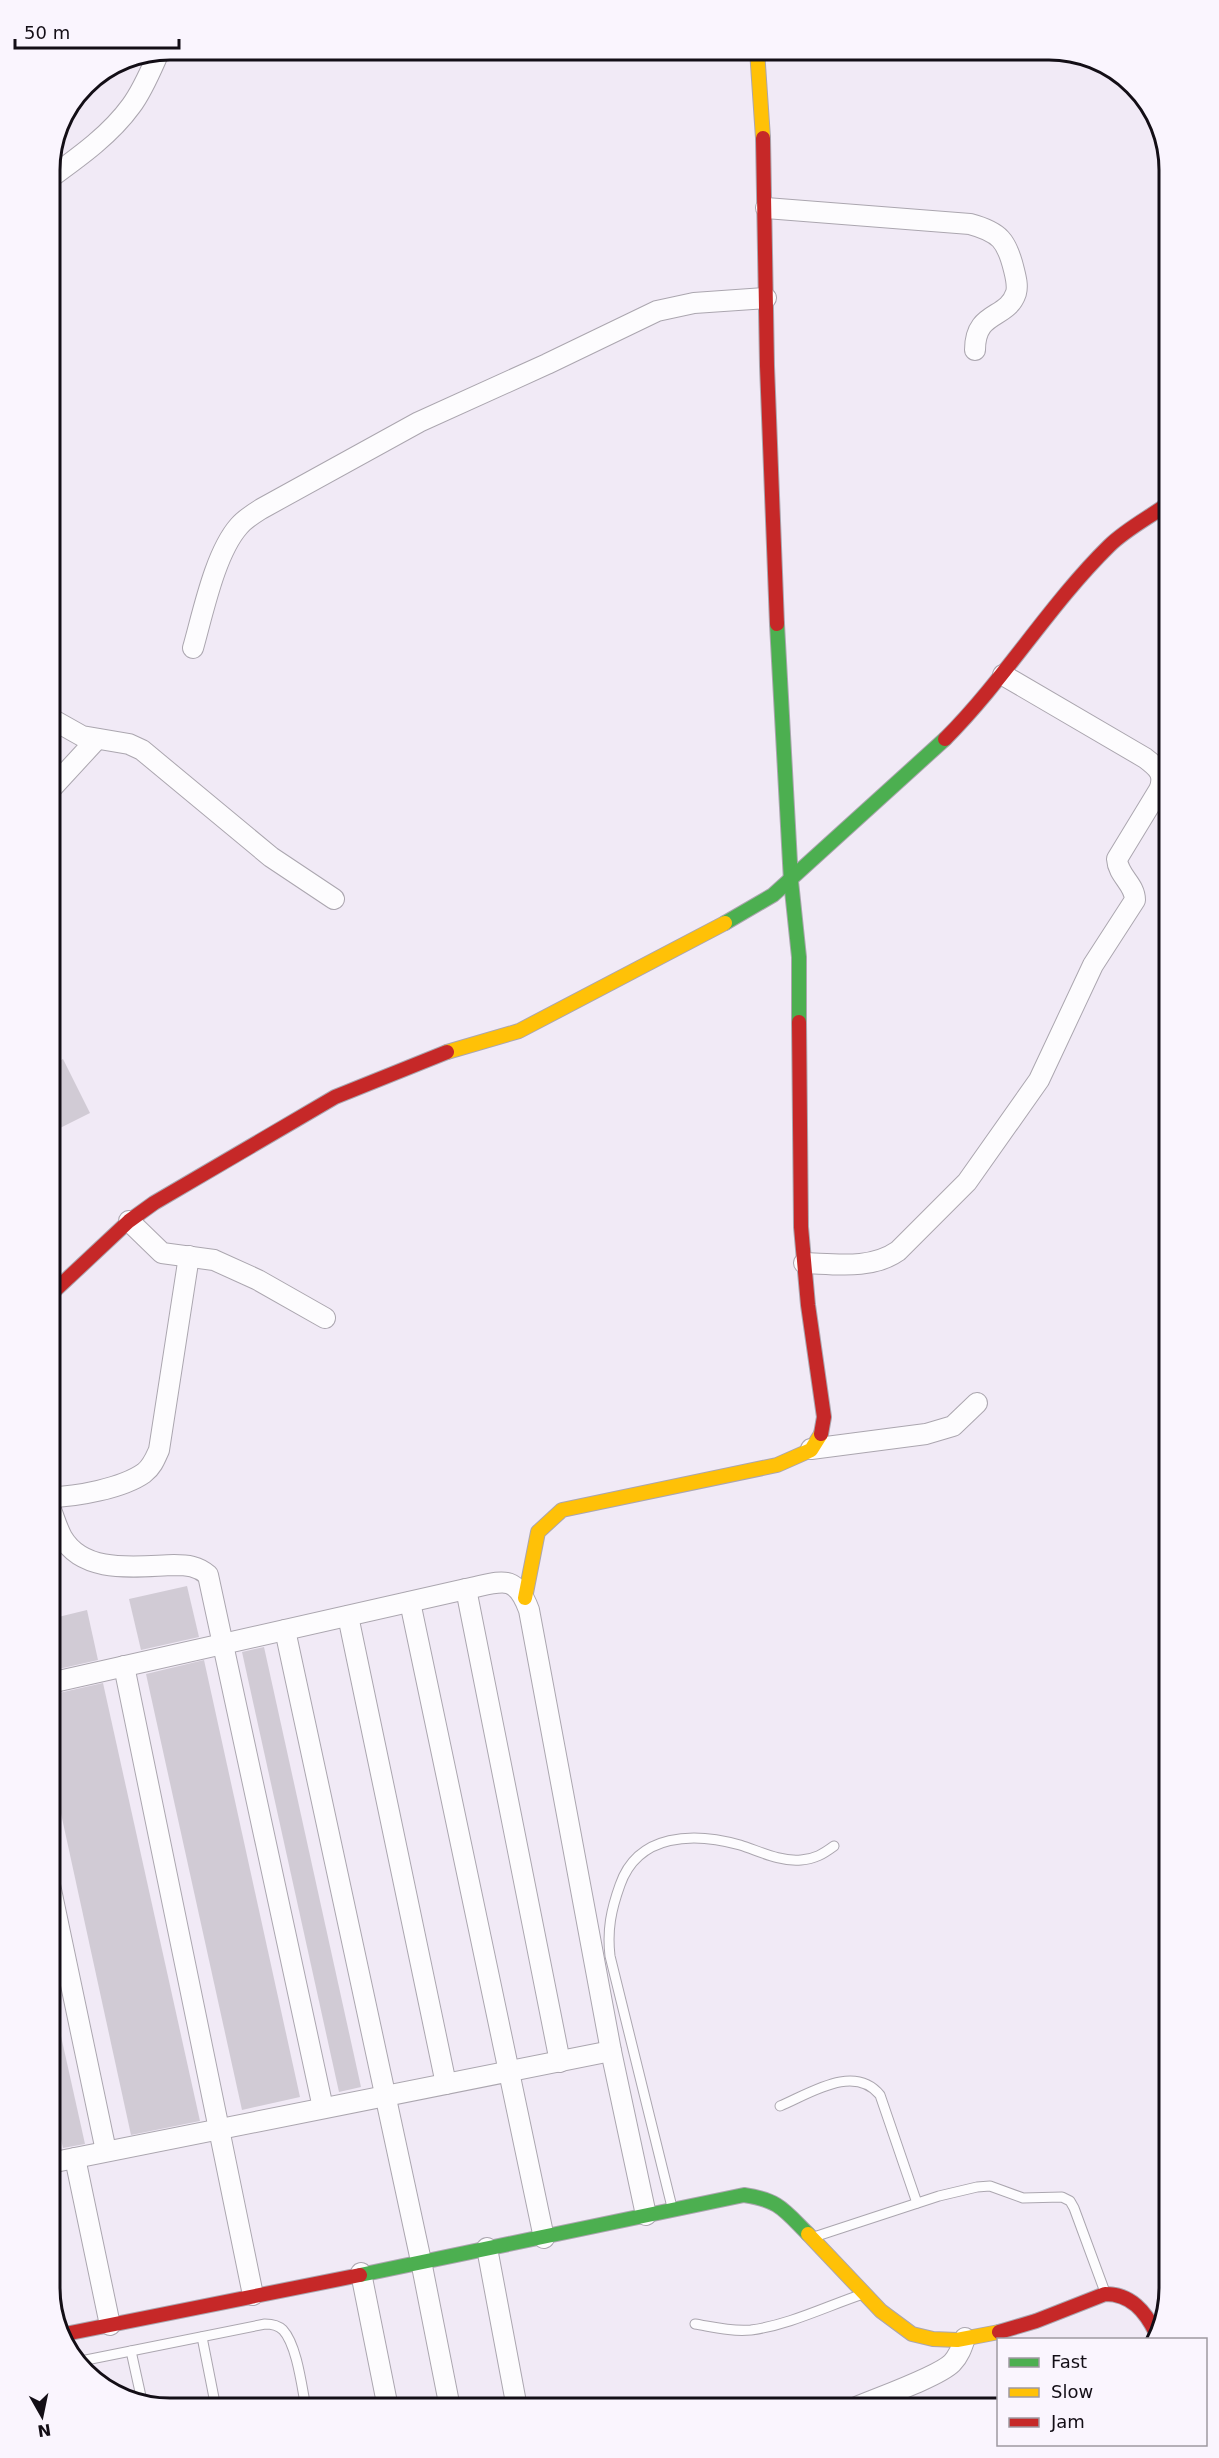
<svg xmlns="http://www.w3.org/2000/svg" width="1219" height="2458" viewBox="0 0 1219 2458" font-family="'DejaVu Sans',sans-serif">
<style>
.building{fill:#d1cbd5}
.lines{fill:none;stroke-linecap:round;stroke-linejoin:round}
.lane-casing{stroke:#aba6af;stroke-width:11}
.street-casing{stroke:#aba6af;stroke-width:22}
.fast-casing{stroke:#aba6af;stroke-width:16}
.slow-casing{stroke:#aba6af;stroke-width:16}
.jam-casing{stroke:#aba6af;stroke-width:16}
.lane{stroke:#fdfcfe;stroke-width:9}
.street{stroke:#fdfcfe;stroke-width:20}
.fast{stroke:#4caf50;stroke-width:14}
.slow{stroke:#ffc107;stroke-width:14}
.jam{stroke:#c62828;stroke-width:14}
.rim{fill:none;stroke:#130e16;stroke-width:3}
</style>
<rect width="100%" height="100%" fill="#f1eaf6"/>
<g class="building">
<path d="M63 1059 90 1113 50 1133V1066Z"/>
<path d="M187 1586 199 1637 141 1650 129 1599Z"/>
<path d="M87 1610 98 1660 50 1671V1619Z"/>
<path d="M264 1647 361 2087 339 2092 242 1652Z"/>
<path d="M204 1660 300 2097 242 2110 146 1674Z"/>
<path d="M103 1683 200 2121 131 2135 50 1763V1695Z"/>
<path d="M57 2018 85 2144 63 2148 50 2089V2019Z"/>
</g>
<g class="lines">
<g class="lane-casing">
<g id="lane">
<path d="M780 2106C809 2094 854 2063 880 2095L917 2203"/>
<path d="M672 2207 610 1956C607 1930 611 1910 620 1885 638 1833 694 1832 740 1845 759 1851 780 1862 801 1860 815 1859 823 1854 834 1846"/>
<path d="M817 2236 939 2196 977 2187 990 2186 1023 2198 1062 2197 1070 2201 1074 2208 1105 2292"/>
<path d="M695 2324C713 2327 732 2332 751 2330 789 2325 827 2306 863 2294"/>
<path d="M202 2337 216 2408"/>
<path d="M131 2351 142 2401"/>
<path d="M81 2361 265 2324C272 2324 278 2325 283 2330 297 2345 302 2388 306 2408"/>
</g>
</g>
<g class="street-casing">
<g id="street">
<path d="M50 178C79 157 110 135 131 106 143 90 151 70 159 52"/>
<path d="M766 208 970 224C1000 232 1007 241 1014 270 1016 278 1018 286 1016 293 1007 320 975 310 975 350"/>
<path d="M193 648C203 613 215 553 239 526 245 519 253 514 261 509L419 422 547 364 657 311 694 303 766 298"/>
<path d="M50 718 82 736 129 744 142 750 271 857 334 899"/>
<path d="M50 790 97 739"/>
<path d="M129 1221 162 1253 214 1260 258 1280 325 1318"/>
<path d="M804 1263C835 1264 871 1270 898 1251L967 1182 1039 1080 1093 965 1135 900C1135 884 1118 876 1117 859L1159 790C1166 774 1157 767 1145 758L1003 675"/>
<path d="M811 1449 926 1434 953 1426 977 1403"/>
<path d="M50 1497C76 1497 123 1488 144 1473 152 1467 155 1459 159 1450L189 1256"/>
<path d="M50 1507C54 1517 57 1528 62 1537 84 1575 137 1566 174 1565 187 1565 198 1566 208 1575L323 2108"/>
<path d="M466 1589 560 2062"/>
<path d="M410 1602 544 2238"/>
<path d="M348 1616 446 2084"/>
<path d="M285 1630 421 2261 450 2408"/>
<path d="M124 1666 253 2295"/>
<path d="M50 1683 466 1589C501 1582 515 1572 529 1610L611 2051 646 2215"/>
<path d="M50 1885 106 2151"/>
<path d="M75 2158 110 2325"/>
<path d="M50 2163 611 2051"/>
<path d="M487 2248 517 2408"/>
<path d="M361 2273 388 2408"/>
<path d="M854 2408C877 2398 938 2377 952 2363 959 2356 962 2347 965 2338"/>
</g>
</g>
<g class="fast-casing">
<g id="fast">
<path d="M777 624 791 881 799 957V1022"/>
<path d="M725 923 773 895 945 739"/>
<path d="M360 2275 744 2195C779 2200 784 2210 808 2234"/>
</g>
</g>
<g class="slow-casing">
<g id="slow">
<path d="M757 50 763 138"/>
<path d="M447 1052 519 1031 725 923"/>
<path d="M525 1598 538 1532 562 1510 777 1465 811 1450 821 1434"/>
<path d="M808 2234 881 2311 912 2334 933 2339 957 2340 999 2332"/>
</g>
</g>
<g class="jam-casing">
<g id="jam">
<path d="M763 138 767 366 777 624"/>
<path d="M945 739C1005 679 1049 605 1109 546 1126 529 1150 517 1169 503"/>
<path d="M799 1022 801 1227 808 1305 824 1417 821 1434"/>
<path d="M50 1295 129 1221 154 1203 335 1097 447 1052"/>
<path d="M999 2332 1036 2321 1105 2294C1131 2294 1145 2311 1156 2333"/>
<path d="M60 2335 360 2275"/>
</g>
</g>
<use href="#lane" class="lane"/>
<use href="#street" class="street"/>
<use href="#fast" class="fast"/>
<use href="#slow" class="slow"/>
<use href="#jam" class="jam"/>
</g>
<path d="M0 0H1219V2458H0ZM170 60H1049A110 110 0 0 1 1159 170V2288A110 110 0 0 1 1049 2398H170A110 110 0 0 1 60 2288V170A110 110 0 0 1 170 60Z" fill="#faf5fe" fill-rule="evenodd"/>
<path class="rim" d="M170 60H1049A110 110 0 0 1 1159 170V2288A110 110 0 0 1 1049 2398H170A110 110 0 0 1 60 2288V170A110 110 0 0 1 170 60Z"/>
<rect x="997" y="2338" width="210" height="108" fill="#faf5fe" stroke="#9e99a1" stroke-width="1.5"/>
<rect x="1009" y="2358" width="30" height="9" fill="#4caf50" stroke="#9e99a1" stroke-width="1.5"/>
<text x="1051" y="2368" font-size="18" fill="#130e16">Fast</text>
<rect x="1009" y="2388" width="30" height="9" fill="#ffc107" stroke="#9e99a1" stroke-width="1.5"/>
<text x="1051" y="2398" font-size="18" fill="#130e16">Slow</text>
<rect x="1009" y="2418" width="30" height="9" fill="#c62828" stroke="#9e99a1" stroke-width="1.5"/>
<text x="1051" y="2428" font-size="18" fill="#130e16">Jam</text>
<g transform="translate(42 2416) rotate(171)" stroke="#faf5fe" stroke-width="4.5" paint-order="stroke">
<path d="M0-4.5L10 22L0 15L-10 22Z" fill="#130e16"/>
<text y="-9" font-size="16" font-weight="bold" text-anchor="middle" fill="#130e16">N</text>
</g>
<path d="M15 39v9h164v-9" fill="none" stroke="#130e16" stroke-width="3"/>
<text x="24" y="39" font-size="18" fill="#130e16" stroke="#faf5fe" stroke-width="4.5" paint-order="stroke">50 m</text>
</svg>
